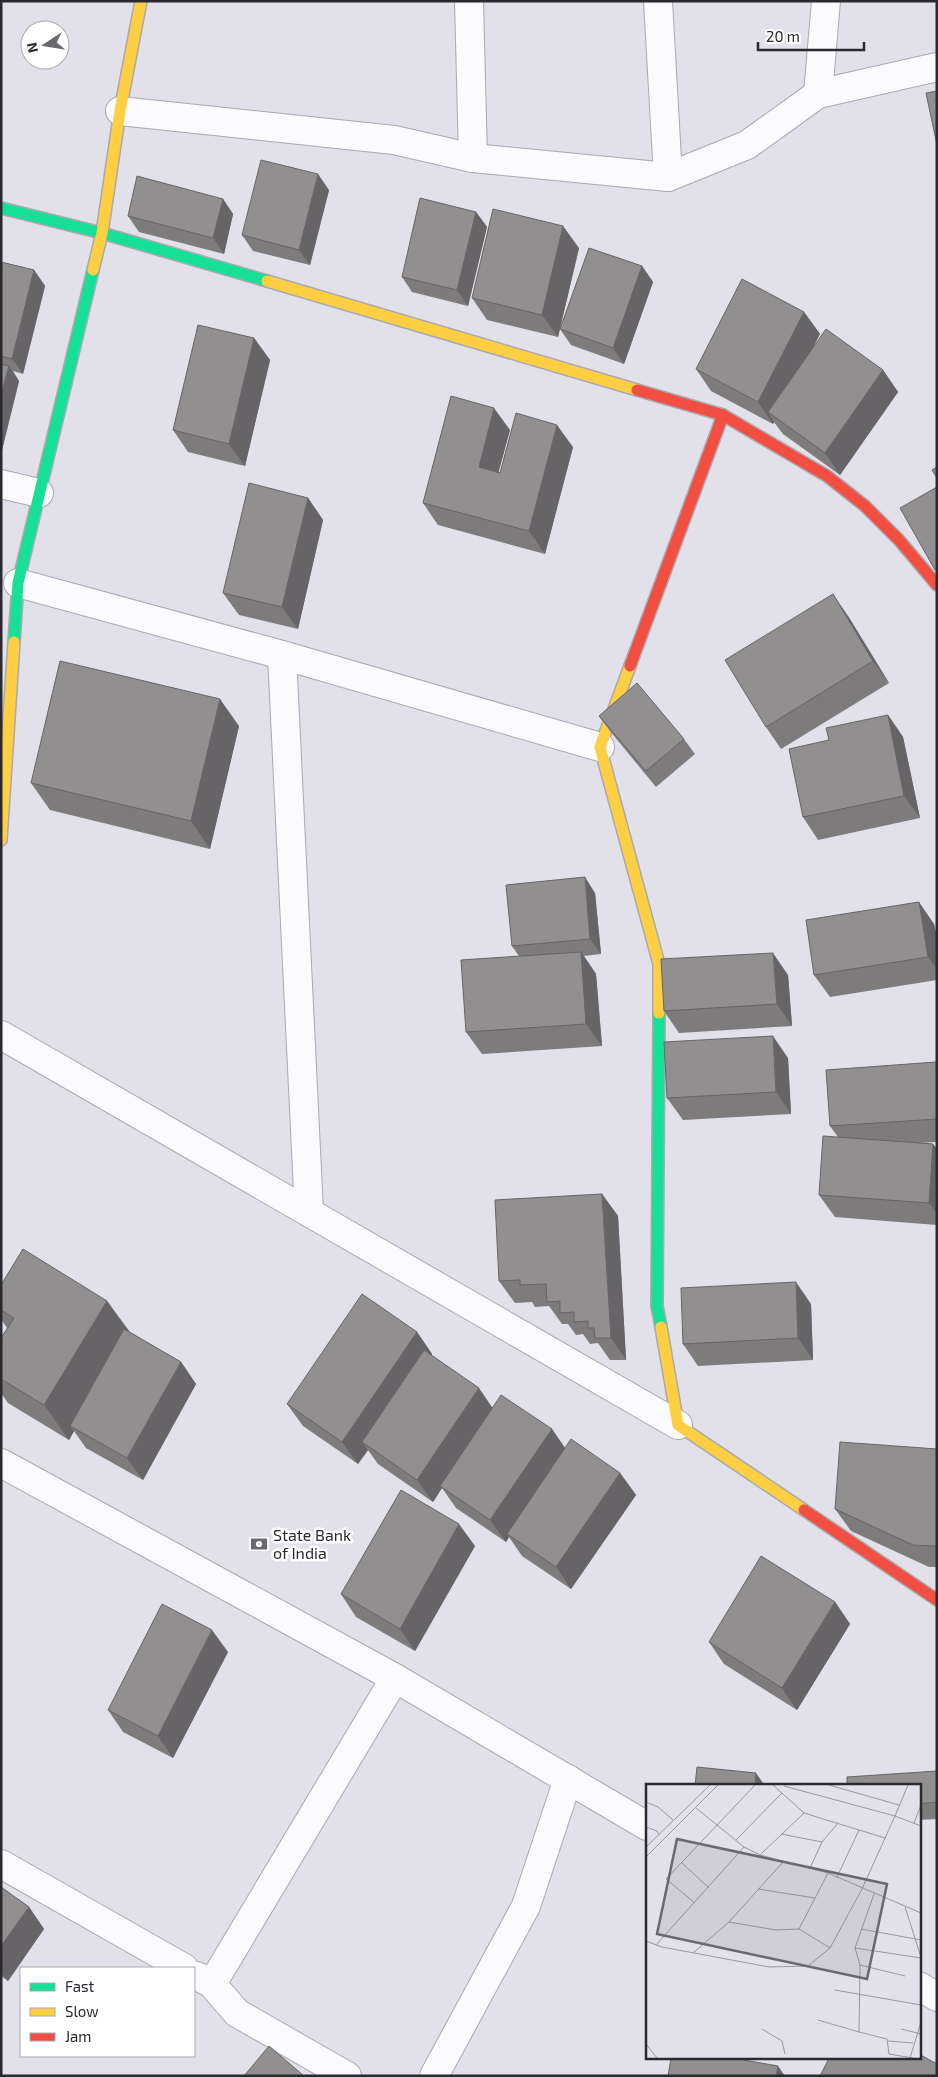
<svg xmlns="http://www.w3.org/2000/svg" width="938" height="2077" viewBox="0 0 938 2077" font-family="'Exo 2',sans-serif">
<style>
.lines{fill:none;stroke-linecap:round;stroke-linejoin:round}
.street-casing{stroke:#aaa9af;stroke-width:30}
.fast-casing{stroke:#aaa9af;stroke-width:14}
.slow-casing{stroke:#aaa9af;stroke-width:14}
.jam-casing{stroke:#aaa9af;stroke-width:14}
.street{stroke:#fbfafc;stroke-width:28}
.fast{stroke:#16e098;stroke-width:11}
.slow{stroke:#ffcf43;stroke-width:11}
.jam{stroke:#f24e42;stroke-width:11}
.wall{fill:#7e7b7d}
.shaded-wall{fill:#666466}
.building{fill:#928f91;stroke:#666466}
.labels{text-anchor:middle;stroke-width:5;stroke-linejoin:round;paint-order:stroke}
.poi-label{font-size:16px;fill:#2a292f;stroke:#fff;text-anchor:start}
.inset-road{fill:none;stroke:#98979e;stroke-width:1}
.view{fill:#6a6970;fill-opacity:0.15;stroke:#6a6970;stroke-width:2.5}
.inset-edge{fill:none;stroke:#2a292f;stroke-width:2.5}
</style>
<rect width="100%" height="100%" fill="#e2e0e8"/>
<g class="lines">
<g class="street-casing">
<g id="street">
<path d="M469 1 473 158"/>
<path d="M658 1 668 177"/>
<path d="M818 94 826 1"/>
<path d="M120 111 394 140 473 158 668 177 747 145 818 94 937 67"/>
<path d="M1 484 39 493"/>
<path d="M18 583 282 655 600 747"/>
<path d="M282 655 309 1212"/>
<path d="M1 1035 678 1425"/>
<path d="M1 1463 395 1678 647 1826"/>
<path d="M1 1864 184 1968"/>
<path d="M197 1976 212 1984 237 2013 347 2076"/>
<path d="M212 1984 395 1678"/>
<path d="M919 1986 937 1997"/>
<path d="M434 2076 526 1906 568 1779"/>
</g>
</g>
<g class="fast-casing">
<g id="fast">
<path d="M1 208 102 233 267 281"/>
<path d="M14 642 18 583 93 270"/>
<path d="M659 1013 657 1306 661 1327"/>
</g>
</g>
<g class="slow-casing">
<g id="slow">
<path d="M93 270 102 233 120 111 141 1"/>
<path d="M267 281 637 390"/>
<path d="M630 666 600 747 659 964V1013"/>
<path d="M1 840 14 642"/>
<path d="M661 1327 678 1425 804 1510"/>
</g>
</g>
<g class="jam-casing">
<g id="jam">
<path d="M637 390 723 415 827 476 865 506 899 540 937 585"/>
<path d="M630 666 723 415"/>
<path d="M804 1510 937 1600"/>
</g>
</g>
<use href="#street" class="street"/>
<use href="#fast" class="fast"/>
<use href="#slow" class="slow"/>
<use href="#jam" class="jam"/>
</g>
<g class="wall">
<path d="M329 190 310 265 253 251 242 235Z"/>
<path d="M223 199 233 214 224 254 139 232 128 216Z"/>
<path d="M476 212 487 227 468 306 412 292 402 277Z"/>
<path d="M579 248 558 337 487 320 472 298Z"/>
<path d="M1 262 34 270 45 286 23 374 13 371 19 381 1 454Z"/>
<path d="M642 266 653 282 624 364 571 345 560 329Z"/>
<path d="M804 312 820 334 812 349 883 370 898 392 840 475 783 434 774 422 773 424 711 391 696 369Z"/>
<path d="M254 338 270 360 245 466 188 452 173 430Z"/>
<path d="M510 430 498 473H500L573 447 545 554 438 525 423 503Z"/>
<path d="M308 498 323 520 298 629 239 615 223 593Z"/>
<path d="M848 616 889 683 781 749 766 727Z"/>
<path d="M888 715 903 737 920 818 818 840 803 817Z"/>
<path d="M599 716 684 739 695 754 656 787 610 731Z"/>
<path d="M239 726 210 849 50 810 31 783Z"/>
<path d="M595 893 601 954 584 956 596 974 602 1046 482 1054 466 1032 519 956 512 946Z"/>
<path d="M934 924 937 937V980L830 997 814 975Z"/>
<path d="M788 975 792 1026 679 1033 664 1011Z"/>
<path d="M788 1058 791 1114 683 1120 667 1098Z"/>
<path d="M937 1064V1142L919 1143 933 1144 937 1149V1225L835 1217 819 1195 838 1137 830 1126Z"/>
<path d="M602 1194 618 1216 626 1360H610L598 1343 590 1344 583 1334 576 1335 568 1324H562L549 1306 535 1307 532 1302 515 1303 499 1281Z"/>
<path d="M1 1285 107 1301 130 1332 181 1362 196 1384 143 1480 86 1448 74 1431 69 1440 8 1403 1 1393V1338L7 1328 1 1319Z"/>
<path d="M811 1304 813 1360 698 1366 683 1344Z"/>
<path d="M417 1332 432 1354V1356L493 1408 552 1429 565 1448 620 1473 636 1495 571 1589 522 1556 509 1537 506 1542 456 1508 442 1488 433 1502 378 1464 368 1450 358 1464 303 1426 287 1404Z"/>
<path d="M937 1449V1567H929L851 1531 835 1509Z"/>
<path d="M475 1546 415 1651 356 1617 341 1594Z"/>
<path d="M835 1602 850 1624 797 1710 724 1664 709 1642Z"/>
<path d="M228 1652 173 1758 123 1732 108 1710Z"/>
<path d="M937 1771V1819L919 1820V1786Z"/>
<path d="M1 1887 29 1907 44 1929 8 1981 1 1976Z"/>
</g>
<g class="shaded-wall">
<path d="M318 174 329 190 310 265 299 250Z"/>
<path d="M223 199 233 214 224 254 213 238Z"/>
<path d="M476 212 487 227 468 306 457 290Z"/>
<path d="M563 226 579 248 558 337 542 315Z"/>
<path d="M642 266 653 282 624 364 613 348Z"/>
<path d="M34 270 45 286 23 374 12 359Z"/>
<path d="M804 312 820 334 776 418 768 412 774 422 773 424 758 402Z"/>
<path d="M254 338 270 360 245 466 229 444Z"/>
<path d="M9 366 19 381 1 454V395Z"/>
<path d="M883 370 898 392 840 475 825 453Z"/>
<path d="M494 408 510 430 494 489 479 467Z"/>
<path d="M557 425 573 447 545 554 529 531Z"/>
<path d="M308 498 323 520 298 629 282 607Z"/>
<path d="M833 594 848 616 889 683 873 661Z"/>
<path d="M220 699 239 726 210 849 191 821Z"/>
<path d="M888 715 903 737 920 818 904 796Z"/>
<path d="M585 877 595 893 601 954 590 939Z"/>
<path d="M919 902 934 924 937 937V969L928 957Z"/>
<path d="M581 952 596 974 602 1046 586 1024Z"/>
<path d="M773 953 788 975 792 1026 777 1004Z"/>
<path d="M773 1036 788 1058 791 1114 776 1092Z"/>
<path d="M933 1144 937 1149V1214L929 1203Z"/>
<path d="M602 1194 618 1216 626 1360 611 1338Z"/>
<path d="M796 1282 811 1304 813 1360 798 1338Z"/>
<path d="M107 1301 132 1336 70 1426 74 1431 69 1440 44 1405Z"/>
<path d="M417 1332 432 1354 369 1447 362 1442 368 1450 358 1464 342 1442Z"/>
<path d="M181 1362 196 1384 143 1480 127 1458Z"/>
<path d="M479 1388 494 1410 440 1486 442 1488 433 1502 417 1480Z"/>
<path d="M552 1429 567 1451 507 1534 509 1537 506 1542 490 1520Z"/>
<path d="M620 1473 636 1495 571 1589 556 1567Z"/>
<path d="M459 1524 475 1546 415 1651 400 1629Z"/>
<path d="M835 1602 850 1624 797 1710 782 1688Z"/>
<path d="M212 1630 228 1652 173 1758 158 1736Z"/>
<path d="M756 1773 765 1786H755Z"/>
<path d="M29 1907 44 1929 8 1981 1 1972V1946Z"/>
<path d="M778 2066 785 2076H776Z"/>
</g>
<g class="building">
<path d="M937 91V145L926 93Z"/>
<path d="M261 160 318 174 299 250 242 235Z"/>
<path d="M137 176 223 199 213 238 128 216Z"/>
<path d="M420 198 476 212 457 290 402 277Z"/>
<path d="M493 209 563 226 542 315 472 298Z"/>
<path d="M589 248 642 266 613 348 560 329Z"/>
<path d="M1 262 34 270 12 359 1 356Z"/>
<path d="M742 279 804 312 758 402 696 369Z"/>
<path d="M198 325 254 338 229 444 173 430Z"/>
<path d="M826 329 883 370 825 453 768 412Z"/>
<path d="M1 364 9 366 1 395Z"/>
<path d="M451 396 494 408 479 467 500 473 516 413 557 425 529 531 423 503Z"/>
<path d="M937 467V478L932 470Z"/>
<path d="M249 483 308 498 282 607 223 593Z"/>
<path d="M937 487V569L935 570 900 508Z"/>
<path d="M833 594 873 661 766 727 725 660Z"/>
<path d="M60 661 220 699 191 821 31 783Z"/>
<path d="M637 683 684 739 646 771 599 716Z"/>
<path d="M888 715 904 796 803 817 789 749 829 740 826 728Z"/>
<path d="M585 877 590 939 512 946 506 885Z"/>
<path d="M919 902 928 957 814 975 806 920Z"/>
<path d="M581 952 586 1024 466 1032 461 960Z"/>
<path d="M773 953 777 1004 664 1011 661 959Z"/>
<path d="M773 1036 776 1092 667 1098 664 1042Z"/>
<path d="M936 1062 937 1076V1119L830 1126 826 1070Z"/>
<path d="M823 1136 933 1144 929 1203 819 1195Z"/>
<path d="M602 1194 611 1338H595L594 1328H588V1321L574 1322V1312L560 1313V1301L547 1302 546 1284 520 1285V1280L499 1281 495 1200Z"/>
<path d="M23 1249 107 1301 44 1405 1 1379V1338L14 1318 1 1310V1285Z"/>
<path d="M796 1282 798 1338 683 1344 681 1288Z"/>
<path d="M362 1294 417 1332 342 1442 287 1404Z"/>
<path d="M124 1329 181 1362 127 1458 70 1426Z"/>
<path d="M424 1350 479 1388 417 1480 362 1442Z"/>
<path d="M501 1395 552 1429 490 1520 440 1486Z"/>
<path d="M571 1439 620 1473 556 1567 507 1534Z"/>
<path d="M840 1442 937 1449V1546L913 1545 835 1509Z"/>
<path d="M401 1490 459 1524 400 1629 341 1594Z"/>
<path d="M761 1556 835 1602 782 1688 709 1642Z"/>
<path d="M162 1604 212 1630 158 1736 108 1710Z"/>
<path d="M697 1767 756 1773 755 1786H695Z"/>
<path d="M937 1771V1802L919 1804V1786H847V1777Z"/>
<path d="M1 1887 29 1907 1 1946Z"/>
<path d="M269 2046 304 2076H244Z"/>
<path d="M919 2054 937 2064V2076H820L829 2058H919Z"/>
<path d="M671 2058H733L778 2066 776 2076H668Z"/>
</g>
<defs>
<g id="bank-bare" transform="scale(1.35)"><path d="M-6-4H6V4H-6ZM0-2.3a2.3 2.3 0 1 0 0 4.6a2.3 2.3 0 1 0 0-4.6Z" fill="#6a6970" stroke="#fff" stroke-width="2.5" paint-order="stroke"/></g>
</defs>
<g fill-rule="evenodd">
<use href="#bank-bare" x="259" y="1544"/>
</g>
<g class="labels">
<g class="poi-label">
<text x="273" y="1541">State Bank<tspan x="273" dy="18">of India</tspan></text>
</g>
</g>
<g transform="translate(646 1784)">
<rect width="275" height="275" fill="#e2e0e8"/>
<path class="inset-road" d="M127 1 158 29 239 54M183 1 253 21M138 2 249 32 262 1M0 18 12 23 27 36M50 24 98 63 114 71 182 89 275 129M268 39 275 21M0 43 11 47 13 51M135 50 176 58 192 39M90 56 136 9M0 63 64 1M114 71 158 29M0 73 72 1M36 79 63 104M164 84 176 58M191 93 213 46M112 105 169 114M228 110 209 164 214 181 213 248 241 255 243 270 267 274M49 119 20 95 109 1M259 123 275 173M83 138 138 77M153 145 182 89M215 145 275 156M0 157 16 163 123 183 162 182 184 164 216 105 249 32 275 42M10 161 98 63M209 164 275 174M47 169 83 138 130 146 153 145 184 164M214 181 259 192M189 206 275 221M172 236 213 248M116 245 136 257 139 270M255 245 275 250M242 257 267 259M0 260 11 274M264 274 275 238"/>
<path class="view" d="M31 55 241 100 221 195 11 150Z"/>
<rect width="275" height="275" class="inset-edge"/>
</g>
<rect width="938" height="2077" fill="none" stroke="#2a292f" stroke-width="5"/>
<rect x="20" y="1967" width="175" height="90" fill="#ffffff" stroke="#aaa9ac"/>
<rect x="30" y="1983" width="25" height="8" fill="#16e098" stroke="#aaa9ac"/>
<text x="65" y="1992" font-size="15" fill="#2a292f">Fast</text>
<rect x="30" y="2008" width="25" height="8" fill="#ffcf43" stroke="#aaa9ac"/>
<text x="65" y="2017" font-size="15" fill="#2a292f">Slow</text>
<rect x="30" y="2033" width="25" height="8" fill="#f24e42" stroke="#aaa9ac"/>
<text x="65" y="2042" font-size="15" fill="#2a292f">Jam</text>
<g transform="translate(45 45) rotate(258)"><circle r="24" fill="#ffffff" stroke="#aaa9ac"/>
<path d="M0-4L9 19L0 12L-9 19Z" fill="#6a6970"/>
<text y="-8" font-size="14" font-weight="bold" text-anchor="middle" fill="#2a292f">N</text>
</g>
<path d="M758 42v8h106v-8" fill="none" stroke="#2a292f" stroke-width="2.5"/>
<text x="766" y="42" font-size="15" fill="#2a292f" stroke="#ffffff" stroke-width="4" paint-order="stroke">20 m</text>
</svg>
